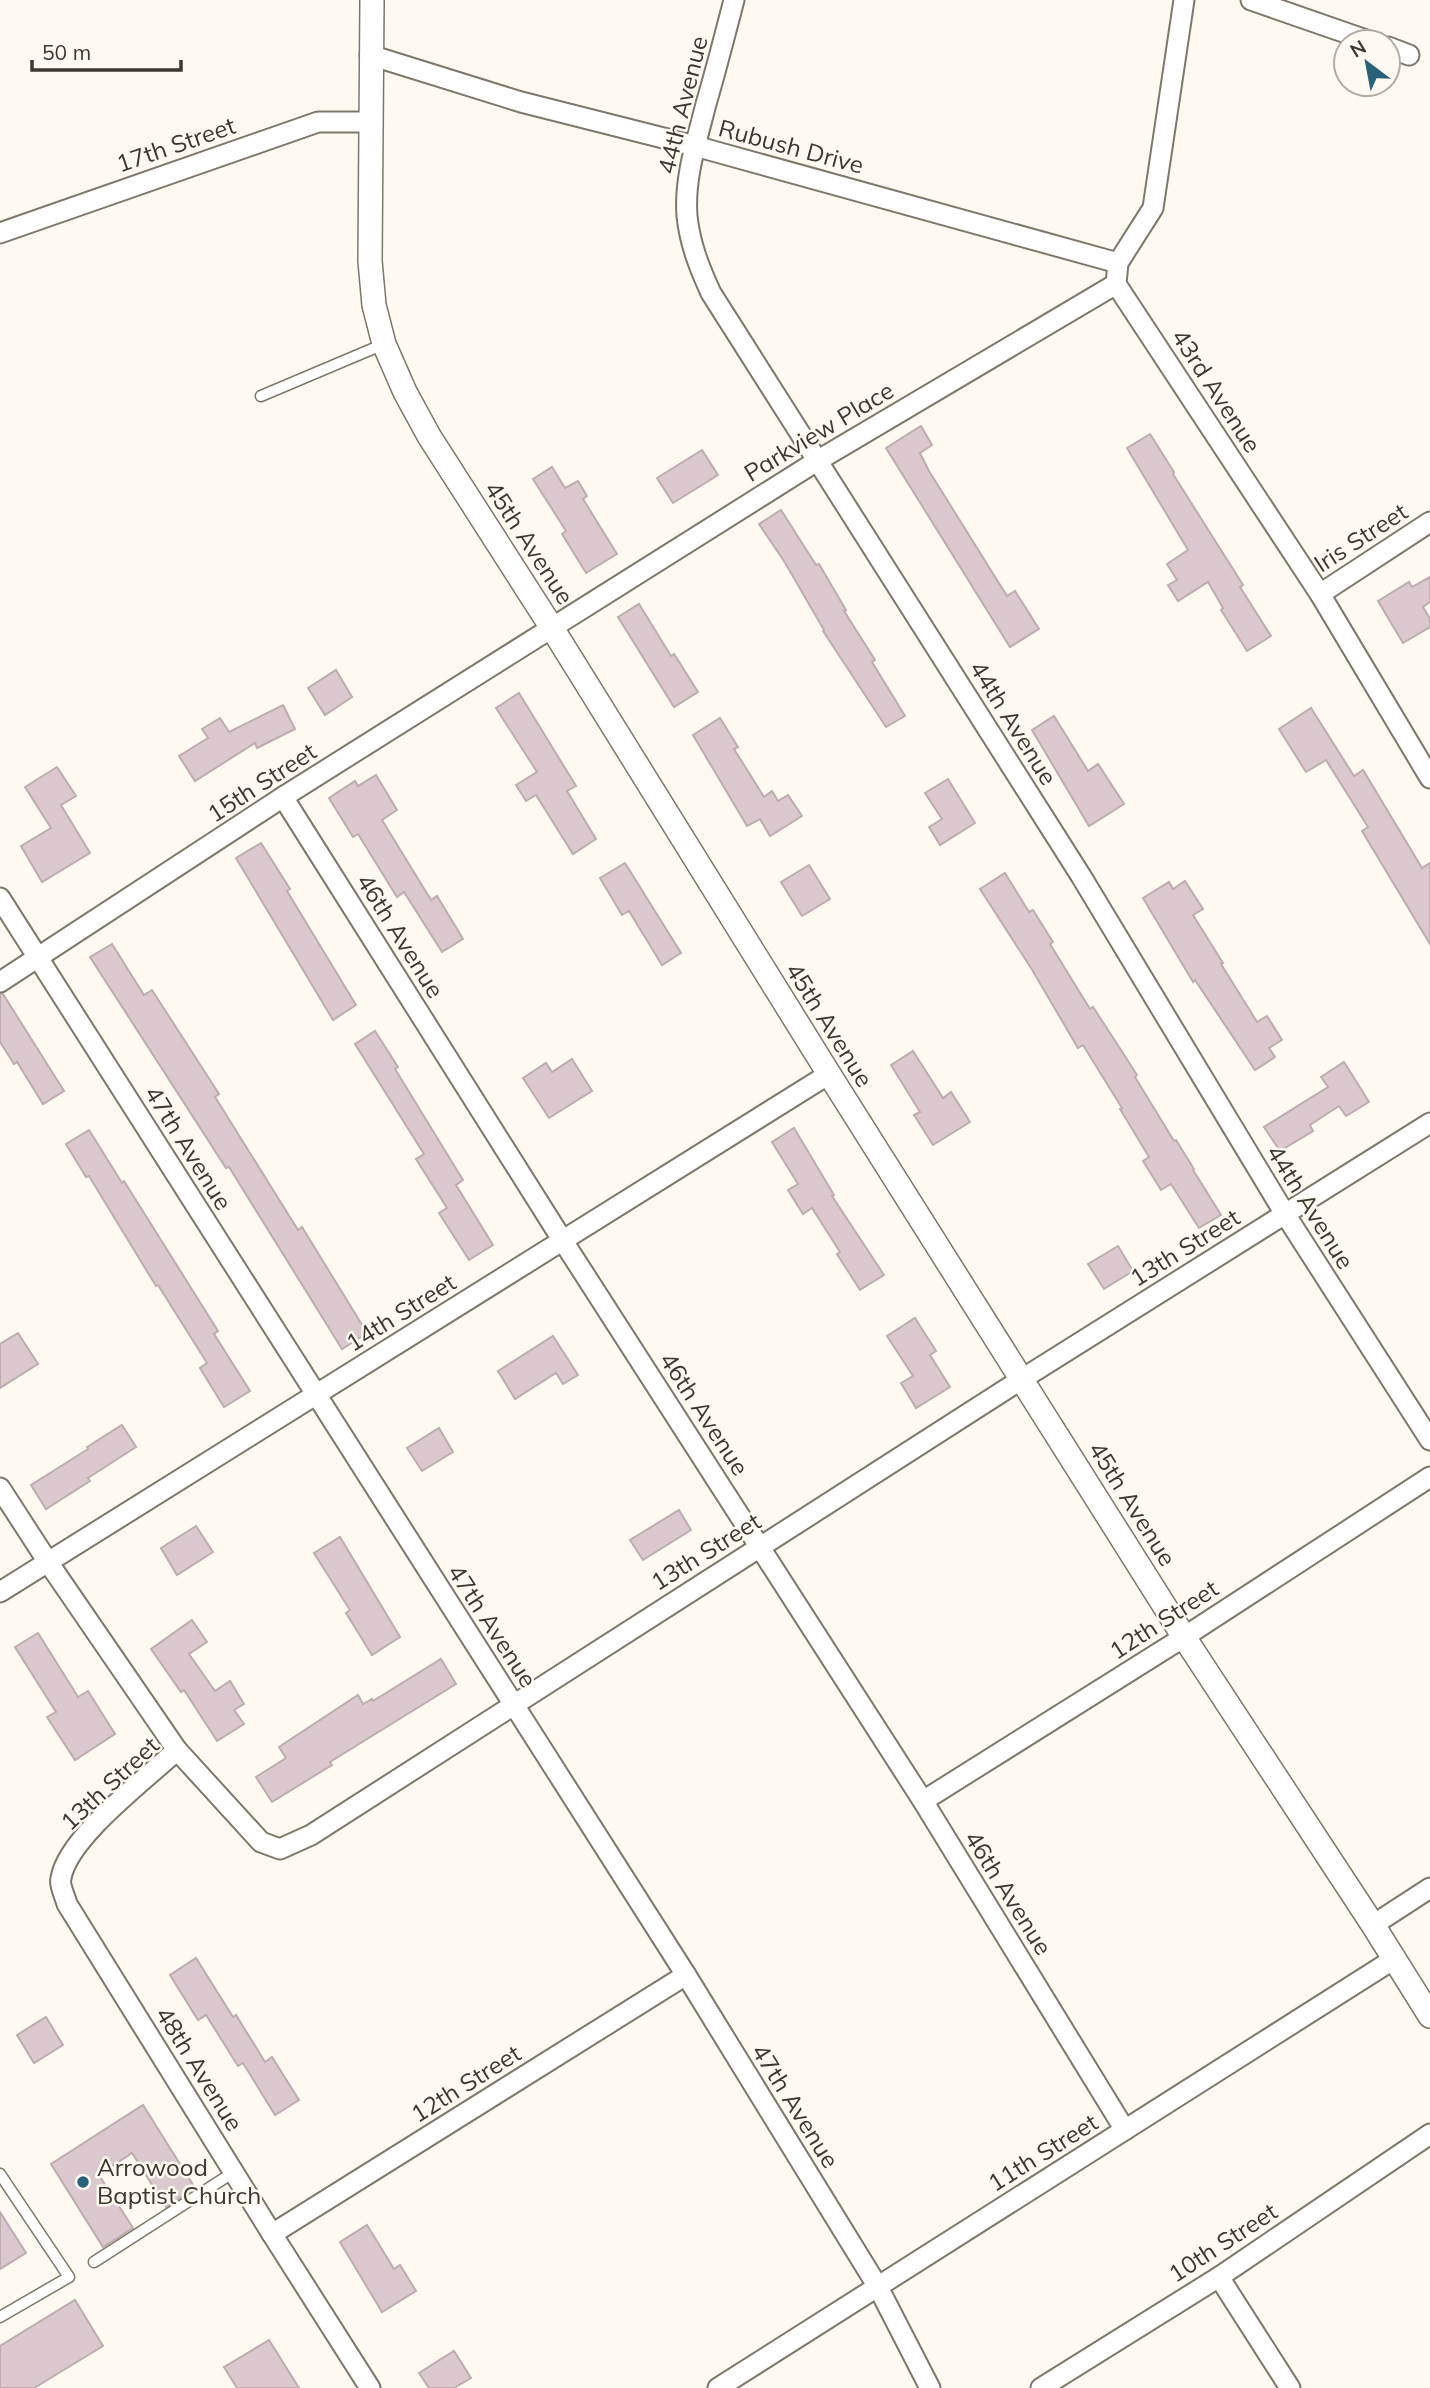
<svg xmlns="http://www.w3.org/2000/svg" width="1430" height="2388" viewBox="0 0 1430 2388" font-family="Mulish,sans-serif">
<style>
.building{fill:#dbc9cf;stroke:#beacb1;stroke-width:2}
.lines{fill:none;stroke-linecap:round;stroke-linejoin:round}
.service-casing{stroke:#7e786a;stroke-width:13}
.minor-casing{stroke:#7e786a;stroke-width:23}
.tertiary-casing{stroke:#7e786a;stroke-width:26}
.service{stroke:#fff;stroke-width:10}
.minor{stroke:#fff;stroke-width:19}
.tertiary{stroke:#fff;stroke-width:23}
.poi-dot{fill:#29617b;stroke:#fffaf1;stroke-width:2.5}
.labels{text-anchor:middle;stroke-width:5;stroke-linejoin:round;paint-order:stroke}
.street-label{font-size:24px;fill:#3b3832;stroke:#fffaf1}
.poi-label{font-size:24px;fill:#3b3832;stroke:#fffaf1;text-anchor:start}
</style>
<rect width="100%" height="100%" fill="#fffaf1"/>
<g class="building">
<path d="M921 426 932 445 920 453 929 471 1007 596 1015 591 1039 629 1010 647 886 448Z"/>
<path d="M1150 434 1174 472 1173 474 1243 585 1240 587 1271 636 1247 651 1221 610 1223 608 1208 582 1178 601 1168 585 1177 580 1167 564 1188 550 1127 448Z"/>
<path d="M702 450 718 475 673 503 657 478Z"/>
<path d="M552 467 565 488 578 481 587 496 583 499 617 554 586 573 562 534 566 531 533 479Z"/>
<path d="M781 510 816 565 819 564 846 610 844 611 875 660 872 662 905 716 886 727 823 631 824 630 784 561 759 524Z"/>
<path d="M1430 577V602L1423 607 1430 619V627L1403 643 1378 601 1409 582 1412 587Z"/>
<path d="M639 604 671 656 674 654 698 692 674 707 618 617Z"/>
<path d="M336 670 352 697 325 715 308 688Z"/>
<path d="M519 693 576 786 567 791 596 839 573 854 536 795 526 801 516 785 537 772 496 708Z"/>
<path d="M283 705 295 729 257 748 255 743 195 781 179 756 208 738 202 729 220 718 229 732Z"/>
<path d="M1311 708 1354 776 1363 770 1422 868 1430 863V944L1362 831 1368 827 1326 760 1306 772 1279 729Z"/>
<path d="M1054 716 1088 771 1098 764 1124 804 1089 826 1032 730Z"/>
<path d="M720 718 738 747 734 749 764 797 772 791 778 801 788 795 802 816 770 836 760 819 747 826 693 735Z"/>
<path d="M57 767 76 796 61 805 90 853 42 882 21 846 51 828 25 787Z"/>
<path d="M376 775 397 810 382 820 431 900 437 896 463 939 442 952 404 892 397 897 358 834 353 837 329 798 355 781 358 786Z"/>
<path d="M948 779 975 823 940 845 929 827 942 819 925 793Z"/>
<path d="M261 843 290 889 287 891 356 1005 333 1020 236 858Z"/>
<path d="M625 863 681 953 662 965 629 911 622 915 600 878Z"/>
<path d="M809 865 830 899 802 916 781 882Z"/>
<path d="M1005 873 1029 912 1033 910 1053 942 1050 944 1090 1009 1093 1007 1123 1053 1137 1075 1135 1077 1174 1141 1176 1140 1194 1169 1193 1170 1221 1215 1199 1228 1171 1184 1161 1190 1143 1161 1149 1157 1120 1109 1122 1108 1083 1045 1078 1048 1031 968 980 889Z"/>
<path d="M1185 881 1203 909 1193 915 1223 963 1221 964 1257 1022 1267 1016 1282 1040 1269 1048 1275 1057 1255 1070 1195 980 1193 982 1143 898 1169 882 1173 889Z"/>
<path d="M112 944 144 995 152 990 219 1094 215 1097 298 1230 302 1227 367 1333 342 1349 229 1167 226 1168 90 957Z"/>
<path d="M0 994H3L64 1091 43 1104 17 1062 14 1064 0 1042Z"/>
<path d="M375 1031 398 1067 395 1069 463 1180 456 1185 493 1245 469 1260 439 1213 447 1208 416 1159 424 1154 355 1044Z"/>
<path d="M913 1051 943 1098 951 1092 970 1122 933 1145 914 1115 920 1112 891 1065Z"/>
<path d="M572 1059 592 1091 549 1118 523 1078 546 1063 552 1072Z"/>
<path d="M1344 1062 1369 1102 1346 1116 1339 1106 1310 1125 1313 1131 1280 1151 1264 1127 1328 1087 1321 1077Z"/>
<path d="M794 1128 834 1195 832 1196 884 1275 860 1290 837 1254 840 1252 812 1208 803 1214 788 1190 798 1184 772 1142Z"/>
<path d="M89 1130 122 1183 124 1181 218 1331 214 1334 250 1391 224 1407 200 1368 207 1363 158 1285 156 1286 89 1176 86 1177 66 1144Z"/>
<path d="M1118 1246 1133 1271 1104 1289 1088 1264Z"/>
<path d="M915 1318 936 1351 930 1355 950 1387 916 1408 901 1383 913 1376 887 1336Z"/>
<path d="M18 1333 38 1364 0 1388V1344Z"/>
<path d="M553 1336 578 1375 563 1384 556 1373 515 1399 498 1371Z"/>
<path d="M122 1425 136 1447 88 1478 90 1481 46 1509 31 1485 88 1449 87 1447Z"/>
<path d="M439 1428 453 1452 422 1471 407 1448Z"/>
<path d="M679 1510 691 1530 643 1560 630 1540Z"/>
<path d="M196 1526 213 1552 177 1575 161 1548Z"/>
<path d="M340 1537 400 1637 372 1655 346 1613 350 1610 314 1553Z"/>
<path d="M192 1620 207 1642 189 1654 215 1691 230 1681 244 1704 234 1710 244 1724 217 1741 184 1690 181 1692 151 1649Z"/>
<path d="M38 1633 78 1697 88 1691 115 1734 75 1760 47 1717 56 1712 15 1647Z"/>
<path d="M441 1659 456 1684 330 1762 332 1765 272 1802 256 1777 286 1758 279 1747 358 1695 363 1704 372 1699 373 1701Z"/>
<path d="M196 1958 233 2017 236 2015 265 2062 272 2057 299 2100 275 2115 243 2063 238 2066 206 2015 198 2020 170 1975Z"/>
<path d="M46 2017 63 2045 34 2063 17 2035Z"/>
<path d="M143 2105 195 2188 166 2207 132 2153 99 2175 133 2228 103 2247 51 2164Z"/>
<path d="M0 2212 26 2253 0 2269Z"/>
<path d="M367 2225 394 2269 400 2265 416 2291 382 2312 340 2242Z"/>
<path d="M75 2300 103 2346 34 2388H0V2346Z"/>
<path d="M269 2340 299 2388H237L224 2367Z"/>
<path d="M454 2351 471 2378 454 2388H429L419 2373Z"/>
</g>
<g class="lines">
<g class="service-casing">
<g id="service">
<path d="M261 396 384 344"/>
<path d="M0 2174 69 2277 0 2317"/>
<path d="M94 2262 234 2172"/>
</g>
</g>
<g class="minor-casing">
<g id="minor">
<path d="M734 0C725 35 716 70 706 104 697 140 684 178 687 216 690 244 699 267 711 293L1081 876 1285 1214 1430 1440"/>
<path d="M1184 0 1153 208 1118 263 1116 284 1320 594 1430 778"/>
<path d="M1251 0 1372 42"/>
<path d="M1388 47 1409 55"/>
<path d="M370 55 521 102 695 146 1118 263"/>
<path d="M0 233 318 122H370"/>
<path d="M1320 594 1430 522"/>
<path d="M283 797 563 1241 923 1801 1125 2130"/>
<path d="M0 898 686 1975 878 2287 930 2388"/>
<path d="M0 982 283 797 817 461 1116 284"/>
<path d="M0 1488 48 1562 177 1750 261 1842 280 1849 311 1835 1022 1379 1430 1123"/>
<path d="M0 1592 829 1074"/>
<path d="M177 1750C146 1779 68 1837 61 1878 59 1885 65 1896 67 1904L272 2234 370 2388"/>
<path d="M923 1801 1184 1637 1430 1477"/>
<path d="M1373 1925 1430 1888"/>
<path d="M272 2234 686 1975"/>
<path d="M1219 2277 1290 2388"/>
<path d="M718 2388 1394 1959"/>
<path d="M1041 2388 1219 2277 1430 2134"/>
</g>
</g>
<g class="tertiary-casing">
<path id="tertiary" d="M372 0 370 261 374 305 384 344 405 392 429 436 552 628 829 1074 1184 1637 1373 1925 1430 2016"/>
</g>
<use href="#service" class="service"/>
<use href="#minor" class="minor"/>
<use href="#tertiary" class="tertiary"/>
</g>
<circle class="poi-dot" cx="83" cy="2182" r="7"/>
<g class="labels">
<g class="street-label">
<text transform="translate(683 105) rotate(-76)" y="8">44th Avenue</text>
<text transform="translate(176 145) rotate(-19)" y="8">17th Street</text>
<text transform="translate(791 147) rotate(15)" y="8">Rubush Drive</text>
<text transform="translate(1216 391) rotate(57)" y="8">43rd Avenue</text>
<text transform="translate(819 432) rotate(-31)" y="8">Parkview Place</text>
<text transform="translate(1361 538) rotate(-33)" y="8">Iris Street</text>
<text transform="translate(529 543) rotate(57)" y="8">45th Avenue</text>
<text transform="translate(1013 723) rotate(58)" y="8">44th Avenue</text>
<text transform="translate(262 783) rotate(-33)" y="8">15th Street</text>
<text transform="translate(400 936) rotate(58)" y="8">46th Avenue</text>
<text transform="translate(829 1025) rotate(58)" y="8">45th Avenue</text>
<text transform="translate(188 1148) rotate(58)" y="8">47th Avenue</text>
<text transform="translate(1310 1207) rotate(58)" y="8">44th Avenue</text>
<text transform="translate(1185 1248) rotate(-32)" y="8">13th Street</text>
<text transform="translate(401 1313) rotate(-32)" y="8">14th Street</text>
<text transform="translate(704 1414) rotate(57)" y="8">46th Avenue</text>
<text transform="translate(1132 1504) rotate(58)" y="8">45th Avenue</text>
<text transform="translate(706 1552) rotate(-32)" y="8">13th Street</text>
<text transform="translate(1164 1620) rotate(-33)" y="8">12th Street</text>
<text transform="translate(492 1626) rotate(57)" y="8">47th Avenue</text>
<text transform="translate(110 1784) rotate(-43)" y="8">13th Street</text>
<text transform="translate(1008 1893) rotate(58)" y="8">46th Avenue</text>
<text transform="translate(199 2069) rotate(58)" y="8">48th Avenue</text>
<text transform="translate(466 2084) rotate(-32)" y="8">12th Street</text>
<text transform="translate(795 2106) rotate(58)" y="8">47th Avenue</text>
<text transform="translate(1043 2153) rotate(-32)" y="8">11th Street</text>
<text transform="translate(1223 2243) rotate(-33)" y="8">10th Street</text>
</g>
<g class="poi-label">
<text x="97" y="2176">Arrowood<tspan x="97" dy="28">Baptist Church</tspan></text>
</g>
</g>
<g transform="translate(1367 63) rotate(328)"><circle r="33" fill="#fffaf1" stroke="#b1aca5" stroke-width="2"/>
<path d="M0-5L12 26L0 18L-12 26Z" fill="#29617b"/>
<text y="-10" font-size="19" font-weight="bold" text-anchor="middle" fill="#3b3832">N</text>
</g>
<path d="M32 60v10h149v-10" fill="none" stroke="#3b3832" stroke-width="3.5"/>
<text x="42" y="60" font-size="21" fill="#3b3832" stroke="#fffaf1" stroke-width="5" paint-order="stroke">50 m</text>
</svg>
